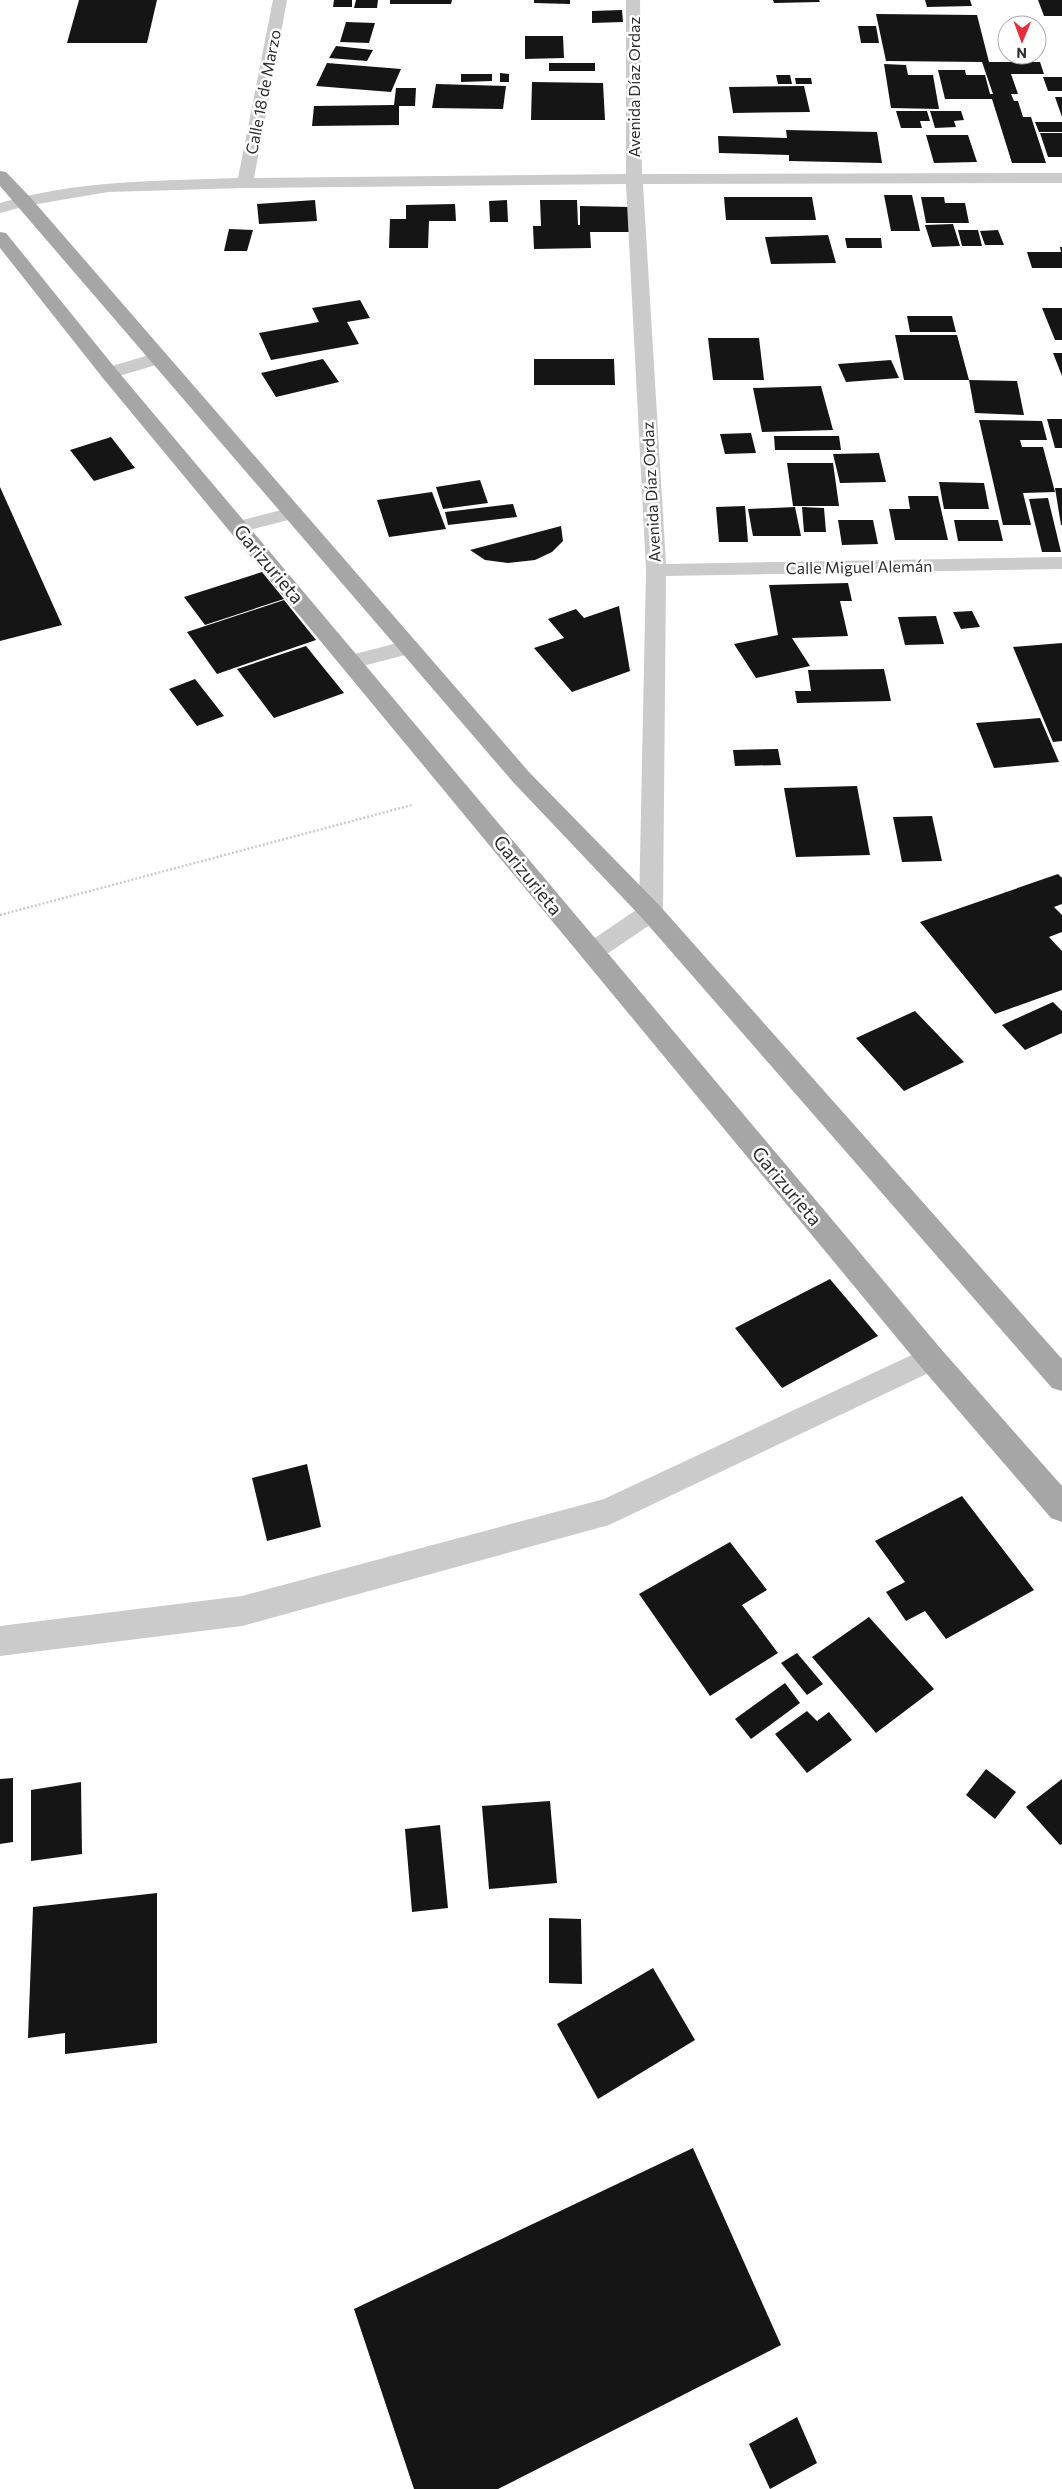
<svg xmlns="http://www.w3.org/2000/svg" width="1062" height="2489" viewBox="0 0 1062 2489" font-family="Commissioner,sans-serif">
<style>
.building{fill:#151515}
.lines{fill:none;stroke-linecap:round;stroke-linejoin:round}
.path{stroke:#cbcbcb;stroke-width:2.5;stroke-dasharray:2 2;stroke-linecap:butt}
.minor{fill:#cbcbcb;fill-rule:evenodd}
.major{fill:#a6a6a6;fill-rule:evenodd}
.labels{text-anchor:middle;stroke-width:5;stroke-linejoin:round;paint-order:stroke}
.far-street-label{font-size:16px;fill:#2e2e2e;stroke:#fff}
.street-label{font-size:19px;fill:#2e2e2e;stroke:#fff}
</style>
<rect width="100%" height="100%" fill="#fff"/>
<g class="building">
<path d="M79 0H157L147 43H67Z"/>
<path d="M334 0H352V7H333Z"/>
<path d="M356 0H378L377 8H354Z"/>
<path d="M390 0H452L451 4H390Z"/>
<path d="M534 0H570V4L534 3Z"/>
<path d="M773 0H819L820 2 774 3Z"/>
<path d="M925 0H970L972 6 927 7Z"/>
<path d="M1038 0H1062V16H1044Z"/>
<path d="M622 10 623 22 592 23V11Z"/>
<path d="M876 14 977 15 989 62H1040L1044 74H1011L1018 94H1011L1014 101H1018L1023 117H1031L1046 163H1012L992 99H945L938 70H965L966 75H985L990 94H993L982 62 886 61Z"/>
<path d="M346 22 375 23 369 43 340 42Z"/>
<path d="M858 26H876L879 43H861Z"/>
<path d="M525 36H563L564 58 525 59Z"/>
<path d="M336 46 373 50 367 61 329 58Z"/>
<path d="M327 63 401 69 391 92 316 86Z"/>
<rect x="549" y="63" width="46" height="8"/>
<path d="M884 64 906 65 908 75H933L939 109 891 108Z"/>
<path d="M500 73 509 74V82H500Z"/>
<path d="M461 74H492V81L461 82Z"/>
<path d="M776 75H790L792 84H778Z"/>
<path d="M1043 77H1062V91H1048Z"/>
<path d="M795 78H811L812 84H796Z"/>
<path d="M532 82 603 83 605 120H531Z"/>
<path d="M436 84 506 86 503 109 432 108Z"/>
<path d="M804 86 810 112 733 113 729 87Z"/>
<path d="M396 88H416L415 106H399V125L312 126 314 106 394 105Z"/>
<path d="M1055 97H1062V117Z"/>
<path d="M896 111H927L930 121H920L922 128H901Z"/>
<path d="M930 111H961L964 120 954 121 956 127 935 128Z"/>
<path d="M1035 122H1062V132H1039Z"/>
<path d="M786 130 877 132 882 163 789 161V155L719 153 718 136 787 138Z"/>
<path d="M1040 133H1062V157H1048Z"/>
<path d="M926 135H968L977 162 934 163Z"/>
<path d="M884 195H912L920 231H891Z"/>
<path d="M724 197H812L816 220H726Z"/>
<path d="M921 197H944L945 203H965L969 223H926Z"/>
<path d="M315 200 317 221 259 224 257 204Z"/>
<path d="M507 200 508 222H490L489 201Z"/>
<path d="M540 200H577L578 225H580V206L630 207 631 232H590L591 248 534 249 533 226H541Z"/>
<path d="M455 204 456 221H429L428 248H389L390 219H406V205Z"/>
<path d="M953 224 960 246 932 247 925 225Z"/>
<path d="M229 229 253 230 247 251H224Z"/>
<path d="M958 230H978L982 246H962Z"/>
<path d="M998 230 1004 245H985L980 231Z"/>
<path d="M828 235 836 263 771 264 765 237Z"/>
<path d="M845 238H881L882 248H847Z"/>
<path d="M1060 247H1062V268H1032L1027 252H1061Z"/>
<path d="M360 300 370 318 347 322 359 344 271 360 259 333 319 322 312 308Z"/>
<path d="M1042 308H1062V340H1055Z"/>
<path d="M907 316H952L956 332H910Z"/>
<path d="M895 335H957L969 380H904Z"/>
<path d="M708 338H759L764 380H713Z"/>
<path d="M1053 353H1062V376Z"/>
<path d="M323 359 339 382 276 397 261 373Z"/>
<path d="M534 359H614L615 385H534Z"/>
<path d="M891 360 899 378 846 382 838 364Z"/>
<path d="M969 380 1017 381 1024 415 975 413Z"/>
<path d="M821 386 833 430 762 432 753 388Z"/>
<path d="M1047 419H1062V448H1055Z"/>
<path d="M979 420 1042 421 1047 440H1020L1022 447H1043L1055 492 1023 493 1031 525H1003Z"/>
<path d="M751 433 756 453 725 454 720 434Z"/>
<path d="M774 436H839L841 450H775Z"/>
<path d="M111 437 135 468 94 481 70 450Z"/>
<path d="M879 453 886 482 840 483 833 454Z"/>
<path d="M787 463H833L839 506H793Z"/>
<path d="M480 480 488 503 443 509 436 487Z"/>
<path d="M939 482 984 483 989 509H944Z"/>
<path d="M0 487 62 625 0 641Z"/>
<path d="M1055 488H1062V525H1061Z"/>
<path d="M432 492 446 529 389 537 377 500Z"/>
<path d="M908 496H938L948 540H895L889 509H910Z"/>
<path d="M1048 498 1061 552H1042L1029 499Z"/>
<path d="M513 504 517 517 448 525 445 512Z"/>
<path d="M745 506 748 542H719L716 507Z"/>
<path d="M795 507 801 536H753L748 509Z"/>
<path d="M802 507 824 508 826 532H804Z"/>
<path d="M838 520H873L878 544 842 545Z"/>
<path d="M954 520H998L1003 541H958Z"/>
<path d="M561 526 563 541 552 552 535 560 508 563 485 560 470 550Z"/>
<path d="M262 572 284 599 205 625 184 597Z"/>
<path d="M848 583 852 601H840L848 636 792 638 810 666 756 678 734 644 778 635 769 585Z"/>
<path d="M284 600 316 640 217 674 187 632Z"/>
<path d="M619 606 630 671 572 692 534 648 564 638 548 619 576 609 584 618Z"/>
<path d="M972 611 980 627 961 629 953 612Z"/>
<path d="M936 616 944 644 905 645 898 617Z"/>
<path d="M1062 643V741L1053 742 1013 647Z"/>
<path d="M306 646 344 693 274 718 237 669Z"/>
<path d="M884 669 891 701 797 703 795 691H811L808 670Z"/>
<path d="M195 679 224 716 197 726 169 689Z"/>
<path d="M1040 718 1059 762 994 768 976 723Z"/>
<path d="M778 749 781 765 735 766 733 750Z"/>
<path d="M857 786 870 855 796 857 784 788Z"/>
<path d="M932 816 942 861 902 862 893 817Z"/>
<path d="M1058 874 1062 878V904L1054 907 1062 915V932L1049 937 1062 951V990L995 1014 920 922Z"/>
<path d="M1053 1002 1062 1011V1033L1025 1050 1002 1025Z"/>
<path d="M915 1011 964 1062 904 1091 856 1038Z"/>
<path d="M830 1279 878 1336 782 1388 735 1328Z"/>
<path d="M307 1464 321 1527 267 1541 252 1478Z"/>
<path d="M962 1496 1034 1590 946 1639 925 1611 906 1621 886 1592 905 1582 875 1541Z"/>
<path d="M730 1542 767 1590 742 1605 778 1653 710 1696 639 1594Z"/>
<path d="M869 1617 934 1689 876 1733 812 1657Z"/>
<path d="M797 1653 823 1684 807 1695 781 1663Z"/>
<path d="M785 1683 800 1703 751 1739 735 1719Z"/>
<path d="M807 1711 817 1721 829 1712 852 1740 807 1773 775 1734Z"/>
<path d="M986 1769 1016 1792 995 1819 966 1795Z"/>
<path d="M13 1778V1842L0 1844V1779Z"/>
<path d="M1062 1779V1844L1060 1845 1026 1807Z"/>
<path d="M81 1782 82 1854 31 1861V1790Z"/>
<path d="M550 1801 557 1883 489 1889 482 1806Z"/>
<path d="M440 1825 448 1908 412 1912 405 1829Z"/>
<path d="M157 1893V2043L65 2054V2033L28 2038 33 1907Z"/>
<path d="M549 1918 581 1919 582 1984 549 1983Z"/>
<path d="M653 1968 695 2040 598 2099 557 2024Z"/>
<path d="M693 2148 781 2345 498 2489H414L354 2309Z"/>
<path d="M797 2417 817 2463 770 2489 749 2444Z"/>
</g>
<g class="lines">
<path class="path" d="M0 915 412 805"/>
<g class="minor">
<path d="M273 0H287L254 178 626 174V0H640L642 174 1062 173V183L643 184 666 564 1062 557V569L666 576 663 912 660 918 601 958 592 961 583 958 580 952 583 946 639 908 646 570 626 184 245 188 108 192 26 206 0 213V203C78 180 158 181 238 178Z"/>
<path d="M159 352 166 354 168 358 166 362 109 379 102 377 100 373 102 369Z"/>
<path d="M293 507 300 509 303 513 300 517 238 533 231 531 228 527 231 523Z"/>
<path d="M409 640 417 642 420 647 417 652 351 669 343 667 340 662 343 657Z"/>
<path d="M931 1346 941 1349 945 1358 941 1367 609 1525 242 1626 0 1656V1626L242 1596 604 1499Z"/>
</g>
<g class="major">
<path d="M0 171 6 172 30 197 529 772 660 906 1062 1359V1391L1052 1388 642 918 513 782 0 186Z"/>
<path d="M0 232 6 233 116 369 941 1349 1062 1486V1522L1051 1518 921 1367 102 377 0 248Z"/>
</g>
</g>
<g class="labels">
<g class="far-street-label">
<text transform="translate(634 87) rotate(-90)" y="6">Avenida Díaz Ordaz</text>
<text transform="translate(263 92) rotate(-79)" y="6">Calle 18 de Marzo</text>
<text transform="translate(651 492) rotate(-93)" y="6">Avenida Díaz Ordaz</text>
<text transform="translate(859 567) rotate(-1)" y="6">Calle Miguel Alemán</text>
</g>
<g class="street-label">
<text transform="translate(269 564) rotate(50)" y="7">Garizurieta</text>
<text transform="translate(528 875) rotate(51)" y="7">Garizurieta</text>
<text transform="translate(787 1186) rotate(50)" y="7">Garizurieta</text>
</g>
</g>
<g transform="translate(1022 40) rotate(181)"><circle r="24" fill="#ffffff" stroke="#ababab"/>
<path d="M0-4L9 19L0 12L-9 19Z" fill="#e72d39"/>
<text y="-8" font-size="14" font-weight="bold" text-anchor="middle" fill="#2e2e2e">N</text>
</g>
</svg>
